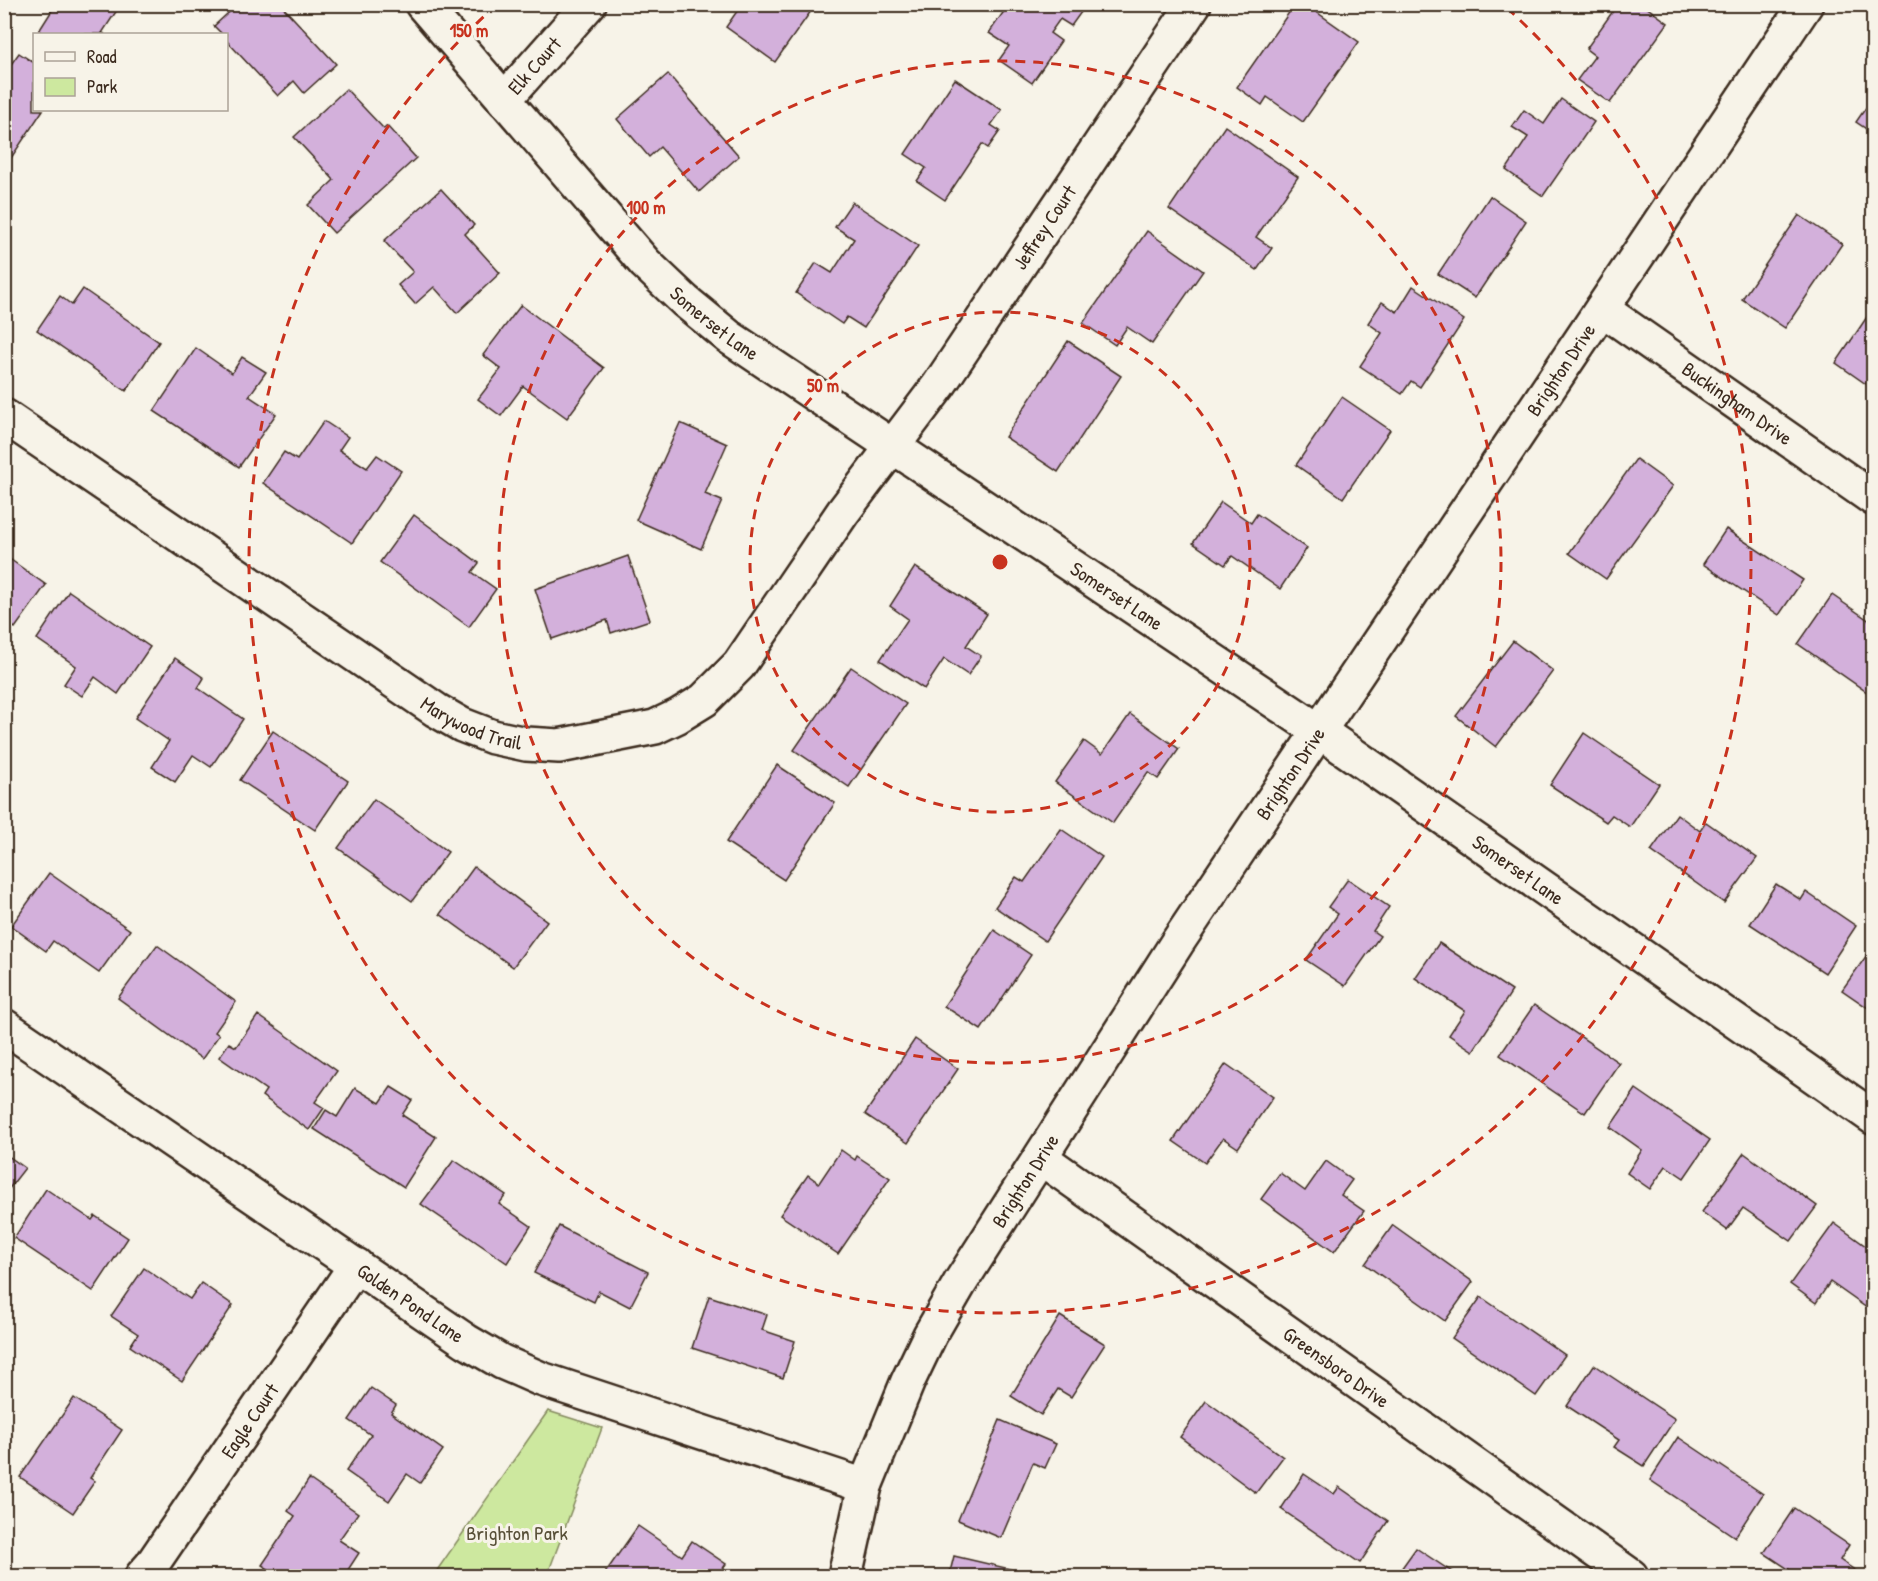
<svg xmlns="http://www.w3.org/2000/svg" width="1878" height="1581" viewBox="0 0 1878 1581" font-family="'Patrick Hand',sans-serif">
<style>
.green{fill:#cde89f;stroke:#84895e;stroke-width:1.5}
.building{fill:#d3b0db;stroke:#3b2a1e;stroke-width:1.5}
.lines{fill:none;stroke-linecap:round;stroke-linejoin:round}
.minor-casing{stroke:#3b2a1e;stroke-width:38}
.minor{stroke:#f7f3e8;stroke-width:33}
.ring{fill:none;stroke:#c8321e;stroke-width:3;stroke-dasharray:10 8}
.labels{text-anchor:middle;stroke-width:6;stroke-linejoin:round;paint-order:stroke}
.street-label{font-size:20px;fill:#3b2a1e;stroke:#f7f3e8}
.park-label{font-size:20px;fill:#585038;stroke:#f7f3e8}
.centre{fill:#c8321e;stroke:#f7f3e8;stroke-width:3}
.ring-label{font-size:18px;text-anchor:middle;font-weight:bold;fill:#c8321e;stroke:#f7f3e8;stroke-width:6;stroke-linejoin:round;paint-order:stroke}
</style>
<rect width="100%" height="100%" fill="#f7f3e8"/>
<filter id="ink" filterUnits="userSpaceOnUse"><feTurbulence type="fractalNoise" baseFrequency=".0167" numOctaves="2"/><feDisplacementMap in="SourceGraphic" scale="12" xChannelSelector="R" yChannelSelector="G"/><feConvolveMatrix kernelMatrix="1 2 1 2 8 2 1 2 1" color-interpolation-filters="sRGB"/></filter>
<g filter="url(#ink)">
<path class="green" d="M548 1411 602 1428 547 1576H433Z"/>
<g class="building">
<path d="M56 4H121L102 33 105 34H45L39 31Z"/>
<path d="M238 4H280L336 64 304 93 294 81 278 96 226 40V34H222L214 26Z"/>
<path d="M742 4H816L775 62 726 27Z"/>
<path d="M1009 4H1079L1084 8 1071 26 1060 19 1050 33 1061 41 1032 83 999 60 1009 46 989 33Z"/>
<path d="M1295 4H1305L1359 42 1303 122 1267 97 1262 105 1237 87Z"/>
<path d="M1618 4H1642L1668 23 1610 103 1577 80 1595 56 1586 49Z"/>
<path d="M19 53 34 63V110H43L7 164 4 162V74Z"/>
<path d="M668 74 739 156 699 192 660 147 649 157 617 119Z"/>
<path d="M955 79 1002 110 991 125 1000 131 988 148 982 144 945 200 917 181 926 168 905 154Z"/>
<path d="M346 89 384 129 387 126 416 158 334 233 308 205 334 180 294 137Z"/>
<path d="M1874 96V134L1856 122Z"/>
<path d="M1561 99 1594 122 1543 196 1506 170 1528 137 1512 127 1524 110 1544 124Z"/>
<path d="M1225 126 1298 177 1256 237 1272 248 1257 270 1169 209Z"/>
<path d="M441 189 474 225 465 234 500 273 457 313 434 287 415 304 398 285 413 272 384 241Z"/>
<path d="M1490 196 1526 221 1475 298 1438 274Z"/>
<path d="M852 202 918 246 864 328 847 317 842 324 796 293 816 263 832 273 854 239 835 227Z"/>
<path d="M1799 215 1842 244 1785 328 1742 299Z"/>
<path d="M1147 231 1203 271 1152 344 1127 327 1115 345 1083 323Z"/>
<path d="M1413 286 1464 320 1420 387 1411 381 1402 394 1360 366 1382 333 1368 323 1382 302 1397 312Z"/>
<path d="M83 289 159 342 126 391 37 330 60 296 72 305Z"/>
<path d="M521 305 604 368 567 418 523 386 501 416 478 399 501 369 483 355Z"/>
<path d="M1873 308 1874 379 1871 377 1866 384 1836 363Z"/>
<path d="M1068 341 1121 376 1058 472 1005 437Z"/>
<path d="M196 348 232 373 242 357 266 372 249 396 276 414 239 467 154 411Z"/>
<path d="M1342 397 1390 430 1343 498 1296 465Z"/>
<path d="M324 421 348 437 339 450 367 468 377 455 401 471 352 543 263 483 284 452 297 460Z"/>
<path d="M680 423 727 444 705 494 722 501 701 549 636 520Z"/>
<path d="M1636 459 1673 486 1606 579 1569 553Z"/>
<path d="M1221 502 1251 523 1257 514 1307 548 1280 589 1232 556 1225 565 1193 543Z"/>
<path d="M414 515 479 563 472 572 496 589 469 627 380 562Z"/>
<path d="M1726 529 1803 580 1779 615 1703 564Z"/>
<path d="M4 555 46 585 15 628 4 621Z"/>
<path d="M628 556 650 620 611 633 607 620 552 639 535 589Z"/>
<path d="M915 567 987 614 966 646 981 656 968 675 944 659 924 689 880 660 908 619 890 606Z"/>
<path d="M69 591 150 647 118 694 95 677 82 696 64 684 76 666 37 639Z"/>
<path d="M1832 595 1874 624V697L1798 644Z"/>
<path d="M1513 641 1553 671 1496 747 1456 716Z"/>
<path d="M175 658 204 678 198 688 243 719 211 767 193 755 175 782 152 767 169 741 135 718Z"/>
<path d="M851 667 906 704 849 787 794 750Z"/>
<path d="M1130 714 1179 749 1158 779 1148 772 1113 823 1055 782 1084 741 1102 754Z"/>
<path d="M273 731 348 781 315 830 240 780Z"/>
<path d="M1584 733 1659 784 1630 827 1612 815 1606 822 1550 785Z"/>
<path d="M777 765 835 803 784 880 726 842Z"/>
<path d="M374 799 448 852 412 901 338 848Z"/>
<path d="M1677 814 1700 831 1706 822 1757 858 1724 903 1651 851Z"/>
<path d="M1061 829 1102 857 1045 941 995 907 1016 877 1024 882Z"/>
<path d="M474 867 547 921 513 967 440 914Z"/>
<path d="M49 873 130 930 99 973 53 941 46 951 11 926Z"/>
<path d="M1348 879 1389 907 1373 931 1380 936 1345 986 1306 960 1338 914 1328 907Z"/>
<path d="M1776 884 1801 900 1806 892 1856 926 1825 973 1750 924Z"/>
<path d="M994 930 1031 955 981 1030 944 1006Z"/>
<path d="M1439 943 1512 991 1473 1051 1449 1035 1465 1011 1415 978Z"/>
<path d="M157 945 236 1002 215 1032 219 1035 202 1059 118 998Z"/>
<path d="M1874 945V1012L1842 990Z"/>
<path d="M1534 1005 1619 1063 1585 1113 1500 1055Z"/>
<path d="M258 1015 337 1071 315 1102 324 1108 309 1130 262 1096 266 1090 219 1057 229 1043 236 1047Z"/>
<path d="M915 1039 958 1069 908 1143 865 1114Z"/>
<path d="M1226 1064 1273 1097 1238 1148 1223 1138 1205 1163 1173 1141Z"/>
<path d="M391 1087 412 1100 402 1115 436 1137 404 1187 314 1129 326 1110 337 1117 355 1088 380 1103Z"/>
<path d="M1636 1089 1710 1140 1684 1178 1666 1166 1650 1189 1627 1173 1642 1150 1610 1127Z"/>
<path d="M841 1150 855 1160 857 1156 890 1178 838 1254 780 1215 808 1175 819 1183Z"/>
<path d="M4 1153 25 1168 4 1195Z"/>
<path d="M1744 1153 1817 1206 1791 1241 1743 1208 1727 1230 1702 1212Z"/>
<path d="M454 1160 506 1195 499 1204 531 1226 507 1263 421 1204Z"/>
<path d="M1326 1161 1352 1180 1341 1195 1364 1211 1334 1252 1261 1199 1280 1173 1305 1191Z"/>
<path d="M46 1189 92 1220 95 1216 128 1238 93 1291 14 1238Z"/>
<path d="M1834 1223 1874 1252V1313L1830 1282 1816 1303 1790 1284Z"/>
<path d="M1393 1225 1473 1282 1445 1321 1365 1264Z"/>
<path d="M559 1226 648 1272 630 1307 599 1291 594 1302 534 1273Z"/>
<path d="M144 1268 190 1299 201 1283 233 1305 182 1381 130 1346 138 1334 111 1316Z"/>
<path d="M709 1296 767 1315 762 1330 795 1341 783 1378 692 1348Z"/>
<path d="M1481 1297 1565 1355 1536 1396 1452 1338Z"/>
<path d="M1060 1316 1105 1344 1071 1397 1058 1389 1041 1415 1011 1396Z"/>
<path d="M1594 1365 1675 1419 1644 1466 1614 1447 1619 1440 1567 1406Z"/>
<path d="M371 1388 396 1405 391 1413 443 1450 420 1483 407 1474 389 1501 346 1471 371 1435 349 1420Z"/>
<path d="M74 1398 122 1430 90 1478 95 1481 73 1513 20 1477Z"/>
<path d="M1206 1401 1283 1457 1256 1493 1180 1437Z"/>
<path d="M1000 1420 1056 1444 1045 1468 1033 1463 1001 1538 958 1520Z"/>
<path d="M1678 1437 1763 1494 1735 1537 1650 1480Z"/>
<path d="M1304 1474 1334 1494 1339 1487 1388 1521 1360 1563 1281 1509Z"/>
<path d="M309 1479 358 1513 339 1540 359 1553 344 1576H325L322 1574 321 1576H279L262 1565 295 1516 288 1511Z"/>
<path d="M1794 1508 1849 1545 1840 1560 1856 1571 1853 1576H1799L1764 1553Z"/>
<path d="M638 1526 682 1556 692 1541 726 1564 718 1576H603Z"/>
<path d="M1416 1548 1458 1576H1396Z"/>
<path d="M954 1556 1010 1569 1008 1576H949Z"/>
</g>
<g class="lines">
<g class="minor-casing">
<g id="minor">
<path id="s1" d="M422 4 645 263 685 301 729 337 1319 731 1874 1118"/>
<path id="s2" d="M504 100 589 4"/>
<path id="s3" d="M1602 309 1874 499"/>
<path id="s4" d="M4 416 436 710 462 725 493 737 526 744 559 746 655 727 678 716 704 700 739 665 843 512 939 385 1194 4"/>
<path id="s5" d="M4 1026 466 1341 502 1362 541 1379 865 1486"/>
<path id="s6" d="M1041 1158 1631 1576"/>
<path id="s7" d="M142 1576 151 1566 356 1265"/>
<path id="s8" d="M845 1576 865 1486 908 1381 930 1335 960 1283 1177 943 1806 4"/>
</g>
</g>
<use href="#minor" class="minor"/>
</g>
</g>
<g class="ring">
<circle cx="1000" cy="562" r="250"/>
<circle cx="1000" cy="562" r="501"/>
<path d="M1507 8A751 751 0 1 1 493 8"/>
</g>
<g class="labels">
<g class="street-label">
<text dy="7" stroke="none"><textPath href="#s2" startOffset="46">Elk Court</textPath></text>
<text dy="7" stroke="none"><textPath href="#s4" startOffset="1390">Jeffrey Court</textPath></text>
<text dy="7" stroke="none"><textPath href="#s1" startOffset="434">Somerset Lane</textPath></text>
<text dy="7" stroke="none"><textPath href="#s8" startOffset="1410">Brighton Drive</textPath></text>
<text dy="7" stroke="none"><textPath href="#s3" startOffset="165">Buckingham Drive</textPath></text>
<text dy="7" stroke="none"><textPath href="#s1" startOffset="920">Somerset Lane</textPath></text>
<text dy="7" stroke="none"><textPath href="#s4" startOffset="561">Marywood Trail</textPath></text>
<text dy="7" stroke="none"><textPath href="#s8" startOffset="924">Brighton Drive</textPath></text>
<text dy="7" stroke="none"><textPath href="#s1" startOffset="1406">Somerset Lane</textPath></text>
<text dy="7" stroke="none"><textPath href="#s8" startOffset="438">Brighton Drive</textPath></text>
<text dy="7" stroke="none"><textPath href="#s5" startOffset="492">Golden Pond Lane</textPath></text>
<text dy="7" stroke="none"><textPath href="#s6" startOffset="362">Greensboro Drive</textPath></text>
<text dy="7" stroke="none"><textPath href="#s7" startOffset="189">Eagle Court</textPath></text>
</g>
<g class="park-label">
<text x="517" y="1540">Brighton Park</text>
</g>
</g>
<circle cx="1000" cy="562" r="9" class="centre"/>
<g class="ring-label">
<text x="469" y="37">150 m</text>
<text x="646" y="214">100 m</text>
<text x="823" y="392">50 m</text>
</g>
<rect width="1878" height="1581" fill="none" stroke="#f7f3e8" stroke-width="24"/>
<rect x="12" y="12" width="1854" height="1557" fill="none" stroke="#3b2a1e" stroke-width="2" filter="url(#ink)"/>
<rect x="33" y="33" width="195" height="78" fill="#f7f3e8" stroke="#aca397" stroke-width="1.5"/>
<rect x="45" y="52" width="30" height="9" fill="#f7f3e8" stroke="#aca397" stroke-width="1.5"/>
<text x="87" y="63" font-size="18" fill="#3b2a1e">Road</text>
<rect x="45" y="78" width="30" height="18" fill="#cde89f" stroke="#aca397" stroke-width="1.5"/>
<text x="87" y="93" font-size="18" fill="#3b2a1e">Park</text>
</svg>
